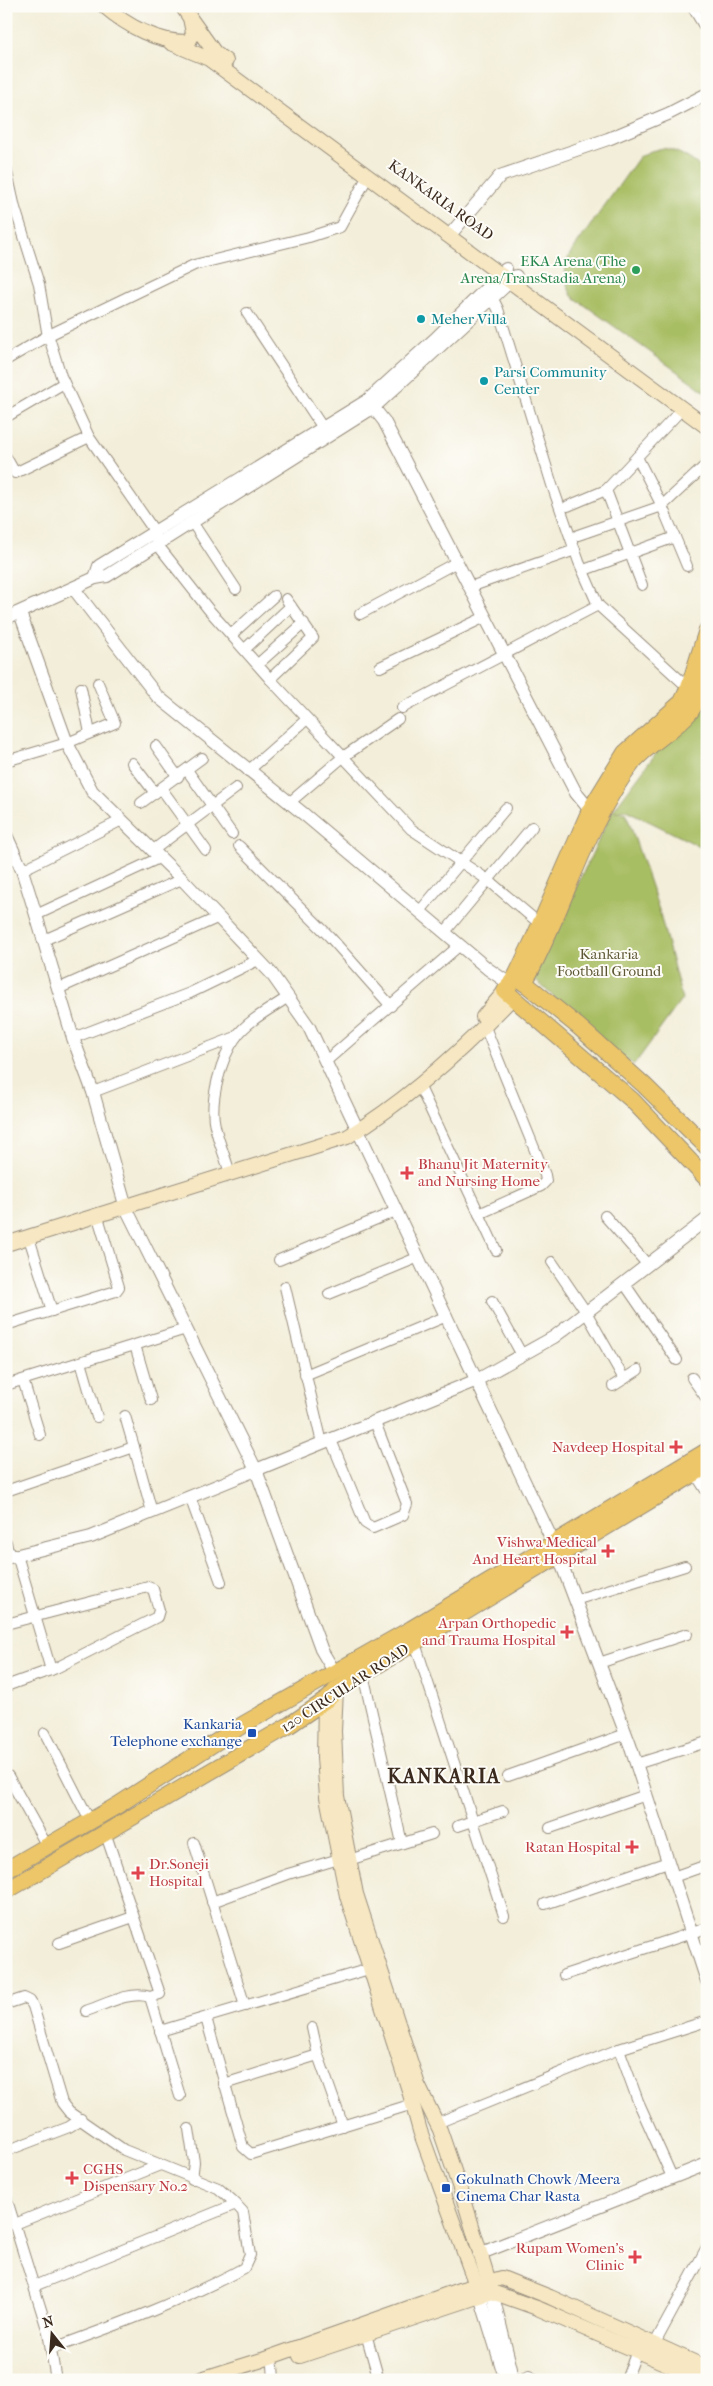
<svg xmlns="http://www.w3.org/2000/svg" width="713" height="2386" viewBox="0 0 713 2386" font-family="'IM FELL French Canon',serif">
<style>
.green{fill:#a8be63;stroke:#727440}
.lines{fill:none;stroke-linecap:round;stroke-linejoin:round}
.minor-casing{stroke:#978c7c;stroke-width:12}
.tertiary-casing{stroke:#978c7c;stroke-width:14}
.secondary-casing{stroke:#978c7c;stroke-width:16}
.primary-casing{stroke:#978c7c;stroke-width:18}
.minor{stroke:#fff;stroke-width:10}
.tertiary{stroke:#fff;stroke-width:12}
.secondary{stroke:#f7e8c3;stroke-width:14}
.primary{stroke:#ecc669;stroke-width:16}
.leisure-dot{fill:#2e9e5b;stroke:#fdfcf7;stroke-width:2}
.culture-dot{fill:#0f9aa8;stroke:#fdfcf7;stroke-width:2}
.health-dot{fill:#e0444e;stroke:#fdfcf7;stroke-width:2}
.transit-dot{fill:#1a4fb4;stroke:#fdfcf7;stroke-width:2}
.labels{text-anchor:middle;stroke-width:4;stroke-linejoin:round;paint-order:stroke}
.street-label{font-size:15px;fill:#3b2a1e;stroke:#fdfcf7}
.leisure-label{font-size:15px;fill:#27864d;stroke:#fdfcf7;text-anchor:end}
.culture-label{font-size:15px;fill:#0d838f;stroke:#fdfcf7;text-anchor:start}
.park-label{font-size:15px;fill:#5c5633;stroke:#fdfcf7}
.health-label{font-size:15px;fill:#be3a42;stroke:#fdfcf7;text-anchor:end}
.transit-label{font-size:15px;fill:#164399;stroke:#fdfcf7;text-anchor:end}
.district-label{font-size:20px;font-weight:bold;letter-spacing:1px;fill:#3b2a1e;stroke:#fdfcf7}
</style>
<rect width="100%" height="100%" fill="#fdfcf7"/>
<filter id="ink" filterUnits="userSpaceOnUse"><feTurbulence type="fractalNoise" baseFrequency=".02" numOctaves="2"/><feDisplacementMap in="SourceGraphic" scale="10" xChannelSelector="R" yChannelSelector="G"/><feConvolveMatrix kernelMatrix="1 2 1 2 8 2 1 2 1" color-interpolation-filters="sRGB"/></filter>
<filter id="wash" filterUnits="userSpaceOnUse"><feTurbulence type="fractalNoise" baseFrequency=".0096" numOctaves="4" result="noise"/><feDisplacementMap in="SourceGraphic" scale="20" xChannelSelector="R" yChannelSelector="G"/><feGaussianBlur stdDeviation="1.12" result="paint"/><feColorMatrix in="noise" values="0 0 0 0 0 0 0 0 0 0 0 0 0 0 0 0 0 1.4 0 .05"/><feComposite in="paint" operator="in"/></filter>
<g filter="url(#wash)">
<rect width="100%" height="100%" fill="#f3eed9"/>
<g class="green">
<path d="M663 148C679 151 696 161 707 174V393L572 296C564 280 563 269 570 254L640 156 651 151Z"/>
<path d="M707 677V698H702L707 700V850L626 810 615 812 626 813 659 910 682 999 634 1065 614 1051 533 978 612 812 698 697Z"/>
</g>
</g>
<g filter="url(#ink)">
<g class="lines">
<g class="minor-casing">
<g id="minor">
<path d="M692 6 707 31"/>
<path d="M6 168 15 208 39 284 47 331 61 376 89 437 155 532 157 544 209 610 270 679 411 829 488 880 540 924"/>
<path d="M493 299 498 309 552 485 579 562 598 605 692 691"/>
<path d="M247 313 323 428"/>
<path d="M6 360 49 335 194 265 309 237 340 227 368 176"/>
<path d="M6 417 64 383"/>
<path d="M6 457 15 473 89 437"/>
<path d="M637 457 662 506 687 566"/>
<path d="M606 490 642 585"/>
<path d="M568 506 606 490 682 409"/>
<path d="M192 522 236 589"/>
<path d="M578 535 662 506 707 464"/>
<path d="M584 570 675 537"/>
<path d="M470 587 575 550"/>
<path d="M360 614 457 562"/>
<path d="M232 634 274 596"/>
<path d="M245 649 291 606"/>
<path d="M258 664 304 623"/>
<path d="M380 667 485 617"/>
<path d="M270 679 313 638 286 599"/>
<path d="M81 688 90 733"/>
<path d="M402 708 598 605"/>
<path d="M156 746 178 777"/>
<path d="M202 758 161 788 206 850"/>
<path d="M6 761 67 743 115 723 98 683"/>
<path d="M132 763 155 793"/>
<path d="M187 770 232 834"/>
<path d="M248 771 307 719"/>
<path d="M141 803 159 790"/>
<path d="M289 803 343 757 398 719"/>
<path d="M239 846 330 937 391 1006"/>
<path d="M152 851 236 788"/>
<path d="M22 870 122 820"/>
<path d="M420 911 506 808"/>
<path d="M36 915 159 858"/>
<path d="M445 932 532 827"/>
<path d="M44 940 182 879"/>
<path d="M60 988 217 918"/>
<path d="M73 1038 190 993 258 960"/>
<path d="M325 1062 460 945"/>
<path d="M419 1085 496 1250"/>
<path d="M93 1092 236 1037"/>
<path d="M228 1167C224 1154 218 1140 215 1126 209 1102 221 1057 236 1037 248 1020 271 1009 288 997"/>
<path d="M479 1214 541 1186 546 1181 545 1175 485 1027"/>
<path d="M605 1216 647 1264"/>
<path d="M29 1238 52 1311"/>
<path d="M279 1260 396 1211"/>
<path d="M552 1262 586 1312 624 1379"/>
<path d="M624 1283 677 1360"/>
<path d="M285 1287 322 1443"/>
<path d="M329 1294 419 1257"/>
<path d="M492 1301 522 1355"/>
<path d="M6 1325 116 1291 119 1287 98 1217"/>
<path d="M135 1345 151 1400"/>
<path d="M81 1362 97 1417"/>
<path d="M305 1375 447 1316"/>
<path d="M692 1378 707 1399"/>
<path d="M23 1380 40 1435"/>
<path d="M6 1385 186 1329"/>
<path d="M613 1386 638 1370"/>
<path d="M125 1416 134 1447"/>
<path d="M331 1440 365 1523 373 1528 403 1515 407 1504 375 1422"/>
<path d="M695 1473 707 1492"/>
<path d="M6 1491 134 1447 152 1512"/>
<path d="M190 1497 221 1582"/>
<path d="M6 1542 8 1552 17 1555 51 1670"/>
<path d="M575 1600 685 1566"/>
<path d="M6 1624 148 1587 153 1589 159 1610 157 1617 56 1668 6 1686"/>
<path d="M415 1643 504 1916"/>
<path d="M599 1663 687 1634"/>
<path d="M363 1674 402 1843"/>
<path d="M45 1733 90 1821"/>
<path d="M636 1764 707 1742"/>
<path d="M8 1776 47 1846"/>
<path d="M508 1776 626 1734"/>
<path d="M458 1826 503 1811"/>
<path d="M550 1828 646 1795"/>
<path d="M105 1832 160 1994 150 1997 180 2096"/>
<path d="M194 1843 245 2006"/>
<path d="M349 1860 432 1834"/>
<path d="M673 1877 707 1865"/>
<path d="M212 1902 288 1874 339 1859"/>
<path d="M545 1904 668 1862"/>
<path d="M59 1943 133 1917"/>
<path d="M564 1975 707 1928"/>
<path d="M6 2004 24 1998 30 2001 33 2006 62 2103 69 2112 124 2150 218 2188 232 2200 243 2212 250 2255 244 2268C183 2301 117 2325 51 2349"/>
<path d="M86 2011C104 2005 131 1990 150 1997"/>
<path d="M206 2018 243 2147 251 2154 413 2104"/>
<path d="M312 2028 318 2055 343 2126"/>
<path d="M160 2031 369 1969"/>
<path d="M619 2049 638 2101 672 2177"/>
<path d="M224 2084 318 2055"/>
<path d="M437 2123 619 2049 707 2021"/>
<path d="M189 2129 194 2162 192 2179"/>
<path d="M6 2151 69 2127 81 2119"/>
<path d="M6 2197 48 2332 56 2380"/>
<path d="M15 2224 160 2165"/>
<path d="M34 2286 236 2204"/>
<path d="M366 2334 379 2380"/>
<path d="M654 2345 707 2247"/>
<path d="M273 2365 274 2380"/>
<path d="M519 2380 529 2376 537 2380"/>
<path d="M626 2380 637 2351"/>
</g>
</g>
<g class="tertiary-casing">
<g id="tertiary">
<path d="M449 236 500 176 608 139 668 114 707 94"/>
<path d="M369 402 384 421 576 793 590 810 597 813"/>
<path d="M95 578 99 566 368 400 435 339 506 269"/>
<path d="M74 589 157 696 305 815 488 969 510 984"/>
<path d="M20 613 67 743 92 791 182 879 271 973 309 1027 554 1544 630 1745 707 1981"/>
<path d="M6 618 95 578 107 576 374 407 516 276"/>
<path d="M6 835 22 870 36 915 73 1038 93 1092 126 1208 256 1470 322 1651 335 1673"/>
<path d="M6 1558 91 1537 477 1380 554 1337 707 1219"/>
<path d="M479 2254 707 2164"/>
<path d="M492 2292 511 2369 510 2380"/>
<path d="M480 2296 503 2371 509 2375"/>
</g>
</g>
<g class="secondary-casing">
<g id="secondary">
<path d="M104 6C127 26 158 43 189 42L193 33 190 18 182 6"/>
<path d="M190 18 215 53 226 61"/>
<path d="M171 43 209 59 707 427"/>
<path d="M483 1017 505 991"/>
<path d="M6 1244 347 1137C409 1099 463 1050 513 997"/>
<path d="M336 1690 334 1731 337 1796 356 1894 418 2085 440 2130 465 2203 492 2292"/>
<path d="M325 1701 324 1758 327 1797 347 1896 408 2087 420 2131 480 2296"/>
<path d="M300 2356 492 2292 537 2308 704 2380"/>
<path d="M198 2380 262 2360 459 2290 502 2278 550 2297 707 2368"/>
</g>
</g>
<g class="primary-casing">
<g id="primary">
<path d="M707 630 689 687 682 702 625 753 590 810 535 936 516 976 505 991 632 1100 707 1179"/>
<path d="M516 976 579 1027 644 1085 707 1147"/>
<path d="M524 983C564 912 583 827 633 762 649 743 674 731 690 712 699 700 703 684 707 670"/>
<path d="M6 1870 118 1805 244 1724 411 1629 707 1451"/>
<path d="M6 1891 288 1726 329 1698 336 1690 707 1466"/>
</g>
</g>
<use href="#minor" class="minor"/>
<use href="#tertiary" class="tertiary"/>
<use href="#secondary" class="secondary"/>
<use href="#primary" class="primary"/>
</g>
</g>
<circle class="leisure-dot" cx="636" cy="270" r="5"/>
<g class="culture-dot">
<circle cx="421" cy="319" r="5"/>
<circle cx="484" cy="381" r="5"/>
</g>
<g class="health-dot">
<path d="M404.5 1165.5h5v5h5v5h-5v5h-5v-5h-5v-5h5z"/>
<path d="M673.5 1439.5h5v5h5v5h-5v5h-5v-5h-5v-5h5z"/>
<path d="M605.5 1543.5h5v5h5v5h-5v5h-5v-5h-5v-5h5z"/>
<path d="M564.5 1624.5h5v5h5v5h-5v5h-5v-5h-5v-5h5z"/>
<path d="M629.5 1839.5h5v5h5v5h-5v5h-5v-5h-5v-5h5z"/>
<path d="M135.5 1865.5h5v5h5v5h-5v5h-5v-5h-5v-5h5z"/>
<path d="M69.5 2170.5h5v5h5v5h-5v5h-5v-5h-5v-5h5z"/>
<path d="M632.5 2249.5h5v5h5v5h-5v5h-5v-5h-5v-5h5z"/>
</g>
<g class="transit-dot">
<rect x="247" y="1728" width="10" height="10" rx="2.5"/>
<rect x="441" y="2183" width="10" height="10" rx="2.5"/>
</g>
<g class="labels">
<g class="street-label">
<text transform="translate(441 200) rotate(36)" y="5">KANKARIA ROAD</text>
<text transform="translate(345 1688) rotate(-33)" y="5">120 CIRCULAR ROAD</text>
</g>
<g class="leisure-label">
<text x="626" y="266">EKA Arena (The<tspan x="626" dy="17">Arena/TransStadia Arena)</tspan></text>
</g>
<g class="culture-label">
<text x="431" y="324">Meher Villa</text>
<text x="494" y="377">Parsi Community<tspan x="494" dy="17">Center</tspan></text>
</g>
<g class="park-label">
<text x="609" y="959">Kankaria<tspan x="609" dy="17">Football Ground</tspan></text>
</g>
<g class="health-label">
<text x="418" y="1169" text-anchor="start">Bhanu Jit Maternity<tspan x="418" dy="17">and Nursing Home</tspan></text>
<text x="665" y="1452">Navdeep Hospital</text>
<text x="597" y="1547">Vishwa Medical<tspan x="597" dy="17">And Heart Hospital</tspan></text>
<text x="556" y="1628">Arpan Orthopedic<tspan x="556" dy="17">and Trauma Hospital</tspan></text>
<text x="621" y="1852">Ratan Hospital</text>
<text x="149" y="1869" text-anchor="start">Dr.Soneji<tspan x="149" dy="17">Hospital</tspan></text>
<text x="83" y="2174" text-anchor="start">CGHS<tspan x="83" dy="17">Dispensary No.2</tspan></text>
<text x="624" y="2253">Rupam Women's<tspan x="624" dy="17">Clinic</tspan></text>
</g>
<g class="transit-label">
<text x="242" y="1729">Kankaria<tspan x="242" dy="17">Telephone exchange</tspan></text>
<text x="456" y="2184" text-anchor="start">Gokulnath Chowk /Meera<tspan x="456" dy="17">Cinema Char Rasta</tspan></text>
</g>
<g class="district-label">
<text x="444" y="1783">KANKARIA</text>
</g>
</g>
<rect width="713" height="2386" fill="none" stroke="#fdfcf7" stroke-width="25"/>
<g transform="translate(52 2334) rotate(343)" stroke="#fdfcf7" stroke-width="4" paint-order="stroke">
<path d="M0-4L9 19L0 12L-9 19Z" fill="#3b2a1e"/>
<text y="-8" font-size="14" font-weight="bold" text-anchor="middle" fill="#3b2a1e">N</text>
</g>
</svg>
